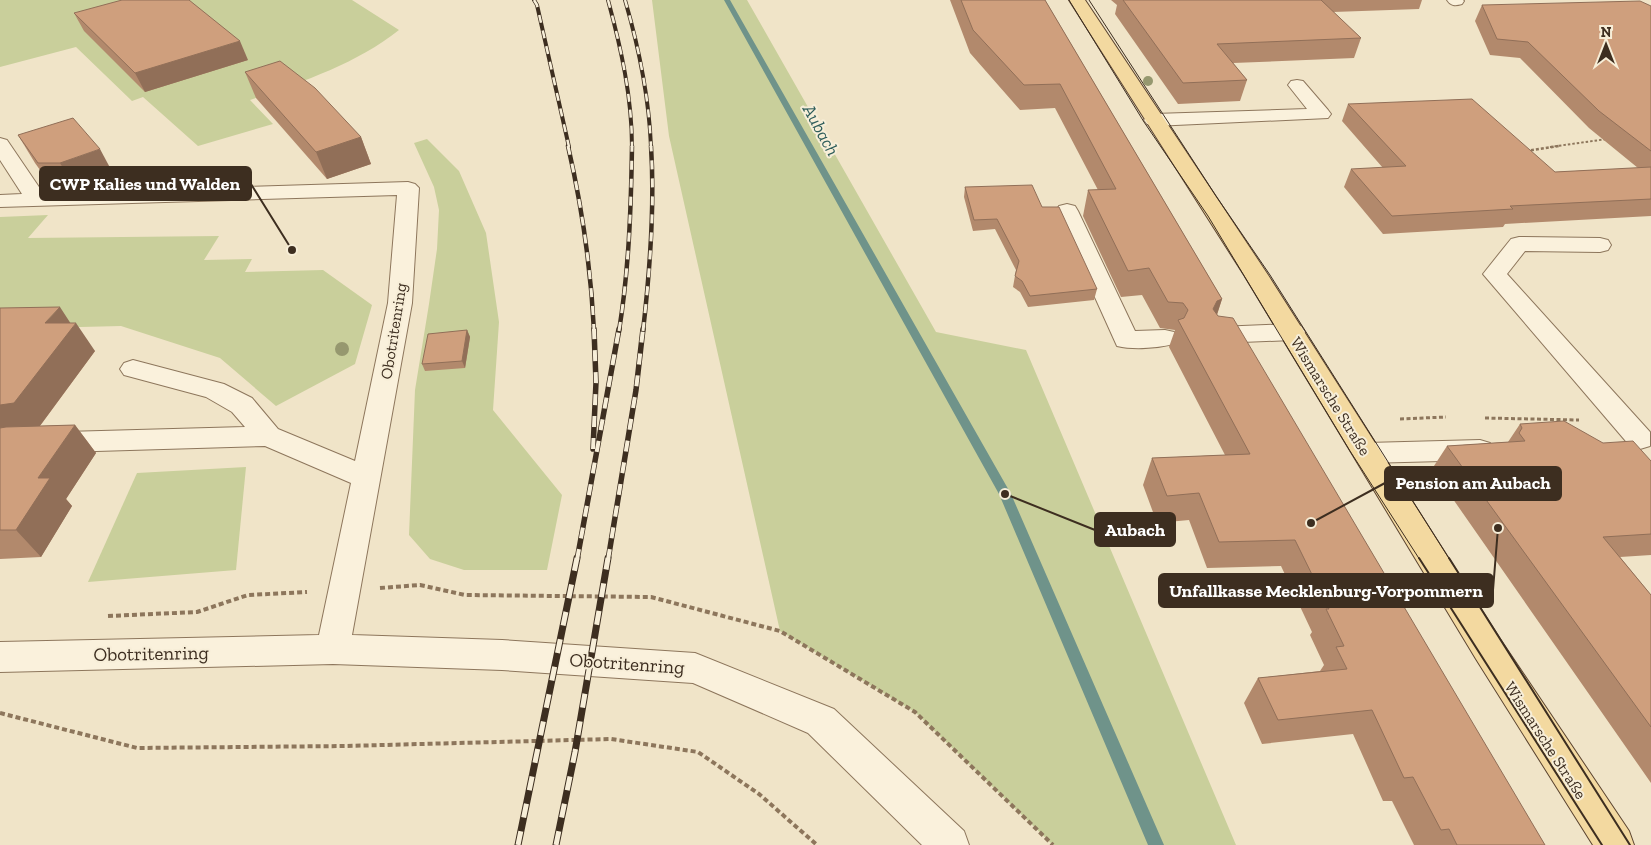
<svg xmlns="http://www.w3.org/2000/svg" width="1651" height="845" viewBox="0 0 1651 845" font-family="'Zilla Slab',serif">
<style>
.green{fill:#c9cf9b}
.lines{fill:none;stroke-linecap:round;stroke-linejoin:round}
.stream{fill:#6f938a;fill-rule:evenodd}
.minor-casing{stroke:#8d765c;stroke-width:2}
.major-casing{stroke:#5b4430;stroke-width:2}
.path-far3{stroke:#8d765c;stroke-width:2;stroke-dasharray:2.5 2;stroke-linecap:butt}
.path-far2{stroke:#8d765c;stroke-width:2.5;stroke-dasharray:3 2;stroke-linecap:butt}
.path-far1{stroke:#8d765c;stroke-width:3;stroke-dasharray:4 2.5;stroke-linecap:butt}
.path{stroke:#8d765c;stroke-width:4;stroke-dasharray:5 3;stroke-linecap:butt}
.minor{fill:#faf1dc;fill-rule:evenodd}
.major{fill:#f3d9a0;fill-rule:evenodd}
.tram-far1{stroke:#3d2e20;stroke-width:1}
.tram{stroke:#3d2e20;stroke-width:2}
.rail-far3-casing{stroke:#3d2e20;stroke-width:4}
.rail-far2-casing{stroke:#3d2e20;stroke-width:4.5}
.rail-far1-casing{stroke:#3d2e20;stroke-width:5.5}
.rail-casing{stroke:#3d2e20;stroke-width:7}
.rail-far3{stroke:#f7eed8;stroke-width:2.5;stroke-dasharray:8;stroke-linecap:butt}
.rail-far2{stroke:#f7eed8;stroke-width:3;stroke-dasharray:9;stroke-linecap:butt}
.rail-far1{stroke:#f7eed8;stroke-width:4;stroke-dasharray:11;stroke-linecap:butt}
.rail{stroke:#f7eed8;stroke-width:5;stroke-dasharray:14;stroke-linecap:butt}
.tree{fill:#96986f}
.wall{fill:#b2896c}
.shaded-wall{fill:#916f58}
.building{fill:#cf9f7d;stroke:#916f58}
.labels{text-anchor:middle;stroke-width:4;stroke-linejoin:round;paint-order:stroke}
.street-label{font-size:16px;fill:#3d2e20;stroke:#f7eed8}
.water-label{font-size:18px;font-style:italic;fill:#2f5d5a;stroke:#f7eed8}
.near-street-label{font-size:19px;fill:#3d2e20;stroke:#f7eed8}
.leader{fill:none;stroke:#3d2e20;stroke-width:2}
.callout-dot{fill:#3d2e20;stroke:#f7eed8;stroke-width:2}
.callout{fill:#3d2e20;stroke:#3d2e20;stroke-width:2}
.callout-label{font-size:18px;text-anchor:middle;font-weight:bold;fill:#fff}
</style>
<rect width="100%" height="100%" fill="#f0e4c8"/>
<g class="green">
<path d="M0 0H352L399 30C356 64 302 82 250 100L273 124 198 146 143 97 132 101 76 47 0 67Z"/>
<path d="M652 0H747L936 332 1026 350 1236 845H1053L915 712 780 631 669 136Z"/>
<path d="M427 139 459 171 486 233 499 322 493 410 562 495 547 570H464L430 559 409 535 415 390 429 304 437 249 439 210 434 187 414 143Z"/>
<path d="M48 215 28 238 219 236 204 260 252 259 245 272 323 270 372 305 355 364 276 406 220 358 121 326 0 329V217Z"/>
<path d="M246 467 236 570 88 582 137 473Z"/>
</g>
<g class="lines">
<path class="stream" d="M724 0H730L1011 494 1164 845H1148L999 494Z"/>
<g class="minor-casing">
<g id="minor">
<path d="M1447 0H1463L1464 1 1462 4C1455 6 1451 6 1447 0Z"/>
<path d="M1297 80 1303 81 1328 110 1331 114 1328 118 1154 126 1147 124 1144 120 1147 116 1154 114 1307 109 1288 85 1291 81Z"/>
<path d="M0 138 7 140 43 193 408 182 415 184 419 188 412 303 352 635 502 640 695 653 834 709 964 831 969 845H922L808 733 693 683 502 670 333 664 0 672V642L319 635 351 483 265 446 29 453 0 460V440L29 433 245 427 232 412 206 397 124 375 120 369 124 363 133 360 224 384 252 398 278 429 355 461 388 303 397 195 0 207V195L22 194 0 160Z"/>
<path d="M1067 204 1075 206 1078 211 1135 331 1165 330 1174 332 1178 338 1174 344C1157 348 1134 350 1117 346L1056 211 1059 206Z"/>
<path d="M1519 237 1600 238 1608 240 1611 245 1608 250 1600 252 1525 251 1507 274 1650 432V446L1640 449 1630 446 1483 274 1511 239Z"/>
<path d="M1292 324 1301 326 1305 332 1301 338 1292 340 1218 343 1209 341 1205 335 1209 329 1218 327Z"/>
<path d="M1480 440 1490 443 1494 450 1490 457 1480 460 1367 463 1357 460 1353 453 1357 446 1367 443Z"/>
</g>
</g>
<g class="major-casing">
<path id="major" d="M1069 0H1085L1268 275 1500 639 1629 831 1634 845H1593L1476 659 1244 275Z"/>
</g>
<path class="path-far3" d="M1550 147 1607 139"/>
<path class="path-far2" d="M1526 151 1559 146"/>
<g class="path-far1">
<path d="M1485 418 1579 420"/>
<path d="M1400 419 1446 417"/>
</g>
<g class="path">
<path d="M380 588 420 585 465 595 651 597 780 631 915 712 1053 845"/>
<path d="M108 616 197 612 248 595 307 592"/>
<path d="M0 713 137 748 345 746 611 739 698 752 759 794 817 845"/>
</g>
<use href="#minor" class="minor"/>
<use href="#major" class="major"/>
<g class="tram-far1">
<path d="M1069 0 1144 122 1208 216 1350 451 1420 560"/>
<path d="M1089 0 1216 196 1270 275 1450 560"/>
</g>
<g class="tram">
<path d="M1419 558 1602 845"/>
<path d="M1449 558 1630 845"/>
</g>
<g class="rail-far3-casing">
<g id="rail-far3">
<path d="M534 0 537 5 569 147"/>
<path d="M608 0C621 48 632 97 632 147"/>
<path d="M625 0C639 48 649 97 651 147"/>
</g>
</g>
<g class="rail-far2-casing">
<g id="rail-far2">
<path d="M568 146C582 207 591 269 594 331"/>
<path d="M619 331C629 269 631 209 632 146"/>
<path d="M643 331C650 270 655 207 651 146"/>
</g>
</g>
<g class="rail-far1-casing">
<g id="rail-far1">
<path d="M593 449 596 382 594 329"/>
<path d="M577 560 619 329"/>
<path d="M608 560 636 390 643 329"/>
</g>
</g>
<g class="rail-casing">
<g id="rail">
<path d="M518 845 577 558"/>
<path d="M556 845 575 752 608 558"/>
</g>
</g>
<use href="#rail-far3" class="rail-far3"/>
<use href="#rail-far2" class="rail-far2"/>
<use href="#rail-far1" class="rail-far1"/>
<use href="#rail" class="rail"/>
</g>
<g class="tree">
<circle cx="1148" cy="81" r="5"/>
<circle cx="342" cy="349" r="7"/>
</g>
<g class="wall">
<path d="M950 0H1045L1222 299 1217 315 1545 845H1414L1392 801H1383L1353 734 1262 744 1244 703 1258 678 1320 671 1324 665 1310 635 1312 632 1281 566 1207 568 1189 520 1157 523 1143 485 1152 458 1225 455 1169 347 1175 330 1160 328 1142 295 1121 297 1083 216 1088 190H1098L1055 108 1020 110 970 53Z"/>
<path d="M1111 0H1422L1419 9 1333 12 1361 38 1354 58 1233 63 1247 80 1240 101 1178 104 1115 14 1117 5Z"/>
<path d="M1482 5 1651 6V216L1505 224 1503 227 1383 234 1344 187 1351 169 1383 168 1342 121 1348 104 1555 172 1638 168 1589 128 1520 58 1490 55 1475 21Z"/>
<path d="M74 13 248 60 145 92 84 31Z"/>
<path d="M245 72 361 137 371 164 327 179 256 98Z"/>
<path d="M18 135 115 177 76 190 55 191 35 163Z"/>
<path d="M965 187 1042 207 1097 289 1094 300 1028 307 1020 292 1013 287 1016 270 995 229 973 231 964 197Z"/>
<path d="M0 308 95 351 40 426 75 425 96 453 66 499 72 506 41 557 0 559Z"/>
<path d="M467 330 470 337 465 368 425 371 422 364Z"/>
<path d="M1520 424 1603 443 1651 461V555L1620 557 1651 595V783L1432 469 1447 446 1508 442Z"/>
</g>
<g class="shaded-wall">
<path d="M240 41 248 60 145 92 135 73Z"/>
<path d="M361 137 371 164 327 179 316 152Z"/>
<path d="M100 149 115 177 76 190 60 163Z"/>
<path d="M1222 299 1213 326V309L1217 301Z"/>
<path d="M60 307 73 327 76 323 95 351 36 431 0 438V405L45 323Z"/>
<path d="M467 330 470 337 465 368 462 361Z"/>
<path d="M75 425 96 453 66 499 72 506 41 557 16 530 38 478Z"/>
</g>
<g class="building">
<path d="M122 0H189L240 41 135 73 74 13Z"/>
<path d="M961 0H1045L1222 299 1217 301 1213 309 1218 316 1233 318 1545 845H1457L1449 829 1441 830 1413 777 1404 778 1372 710 1278 720 1258 678 1347 669 1336 647 1344 646 1326 609H1329L1295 540 1219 542 1199 493 1167 496 1152 458 1250 454 1178 320 1184 318 1188 310 1183 303 1168 302 1149 268 1128 271 1088 190 1116 189 1060 84 1024 85 973 30Z"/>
<path d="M1123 0H1321L1361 38 1217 44 1247 80 1183 83Z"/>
<path d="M1640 1 1651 6V151L1599 111 1528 42 1497 39 1482 5Z"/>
<path d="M280 61 315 88 361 137 316 152 245 72Z"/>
<path d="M1472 99 1555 172 1651 167V199L1510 206 1513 209 1392 216 1351 169 1406 166 1348 104Z"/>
<path d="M73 118 100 149 60 163H38L18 135Z"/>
<path d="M1032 185 1042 207H1059L1097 289 1030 296 1022 281 1015 276 1019 261 997 219 974 220 965 187Z"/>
<path d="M60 307 45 323H76L14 403 0 405V308Z"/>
<path d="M467 330 462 361 422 364 428 334Z"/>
<path d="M1564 421 1603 443 1633 441 1651 461V534L1603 537 1651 595V727L1447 446 1525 441 1519 433 1522 428 1520 424Z"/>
<path d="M75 425 38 478H50L16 530H0V428L6 427Z"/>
</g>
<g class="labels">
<g class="street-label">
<text transform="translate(393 331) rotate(-81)" y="6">Obotritenring</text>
<text transform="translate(1331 396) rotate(58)" y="6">Wismarsche Straße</text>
<text transform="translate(1546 740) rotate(57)" y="6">Wismarsche Straße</text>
</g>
<g class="water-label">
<text transform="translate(821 130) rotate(61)" y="6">Aubach</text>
</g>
<g class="near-street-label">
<text transform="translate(151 653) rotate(-1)" y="7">Obotritenring</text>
<text transform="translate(627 663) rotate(4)" y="7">Obotritenring</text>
</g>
</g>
<path class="leader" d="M292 250L251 184M1311 523L1385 483M1005 494L1095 530M1498 528L1493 590"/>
<g class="callout-dot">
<circle cx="292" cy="250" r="5"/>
<circle cx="1311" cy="523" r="5"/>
<circle cx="1005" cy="494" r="5"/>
<circle cx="1498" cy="528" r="5"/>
</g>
<g class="callout">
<rect x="40" y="167" width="211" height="33" rx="5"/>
<rect x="1385" y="467" width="176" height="33" rx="5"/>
<rect x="1095" y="513" width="80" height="33" rx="5"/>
<rect x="1159" y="574" width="334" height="33" rx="5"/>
</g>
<g class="callout-label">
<text x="145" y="190">CWP Kalies und Walden</text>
<text x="1473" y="489">Pension am Aubach</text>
<text x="1135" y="536">Aubach</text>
<text x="1326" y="597">Unfallkasse Mecklenburg-Vorpommern</text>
</g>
<g transform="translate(1606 45)" stroke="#f7eed8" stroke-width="4" paint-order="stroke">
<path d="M0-4L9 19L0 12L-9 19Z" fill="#3d2e20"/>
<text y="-8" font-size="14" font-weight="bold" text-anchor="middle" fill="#3d2e20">N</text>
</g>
</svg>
